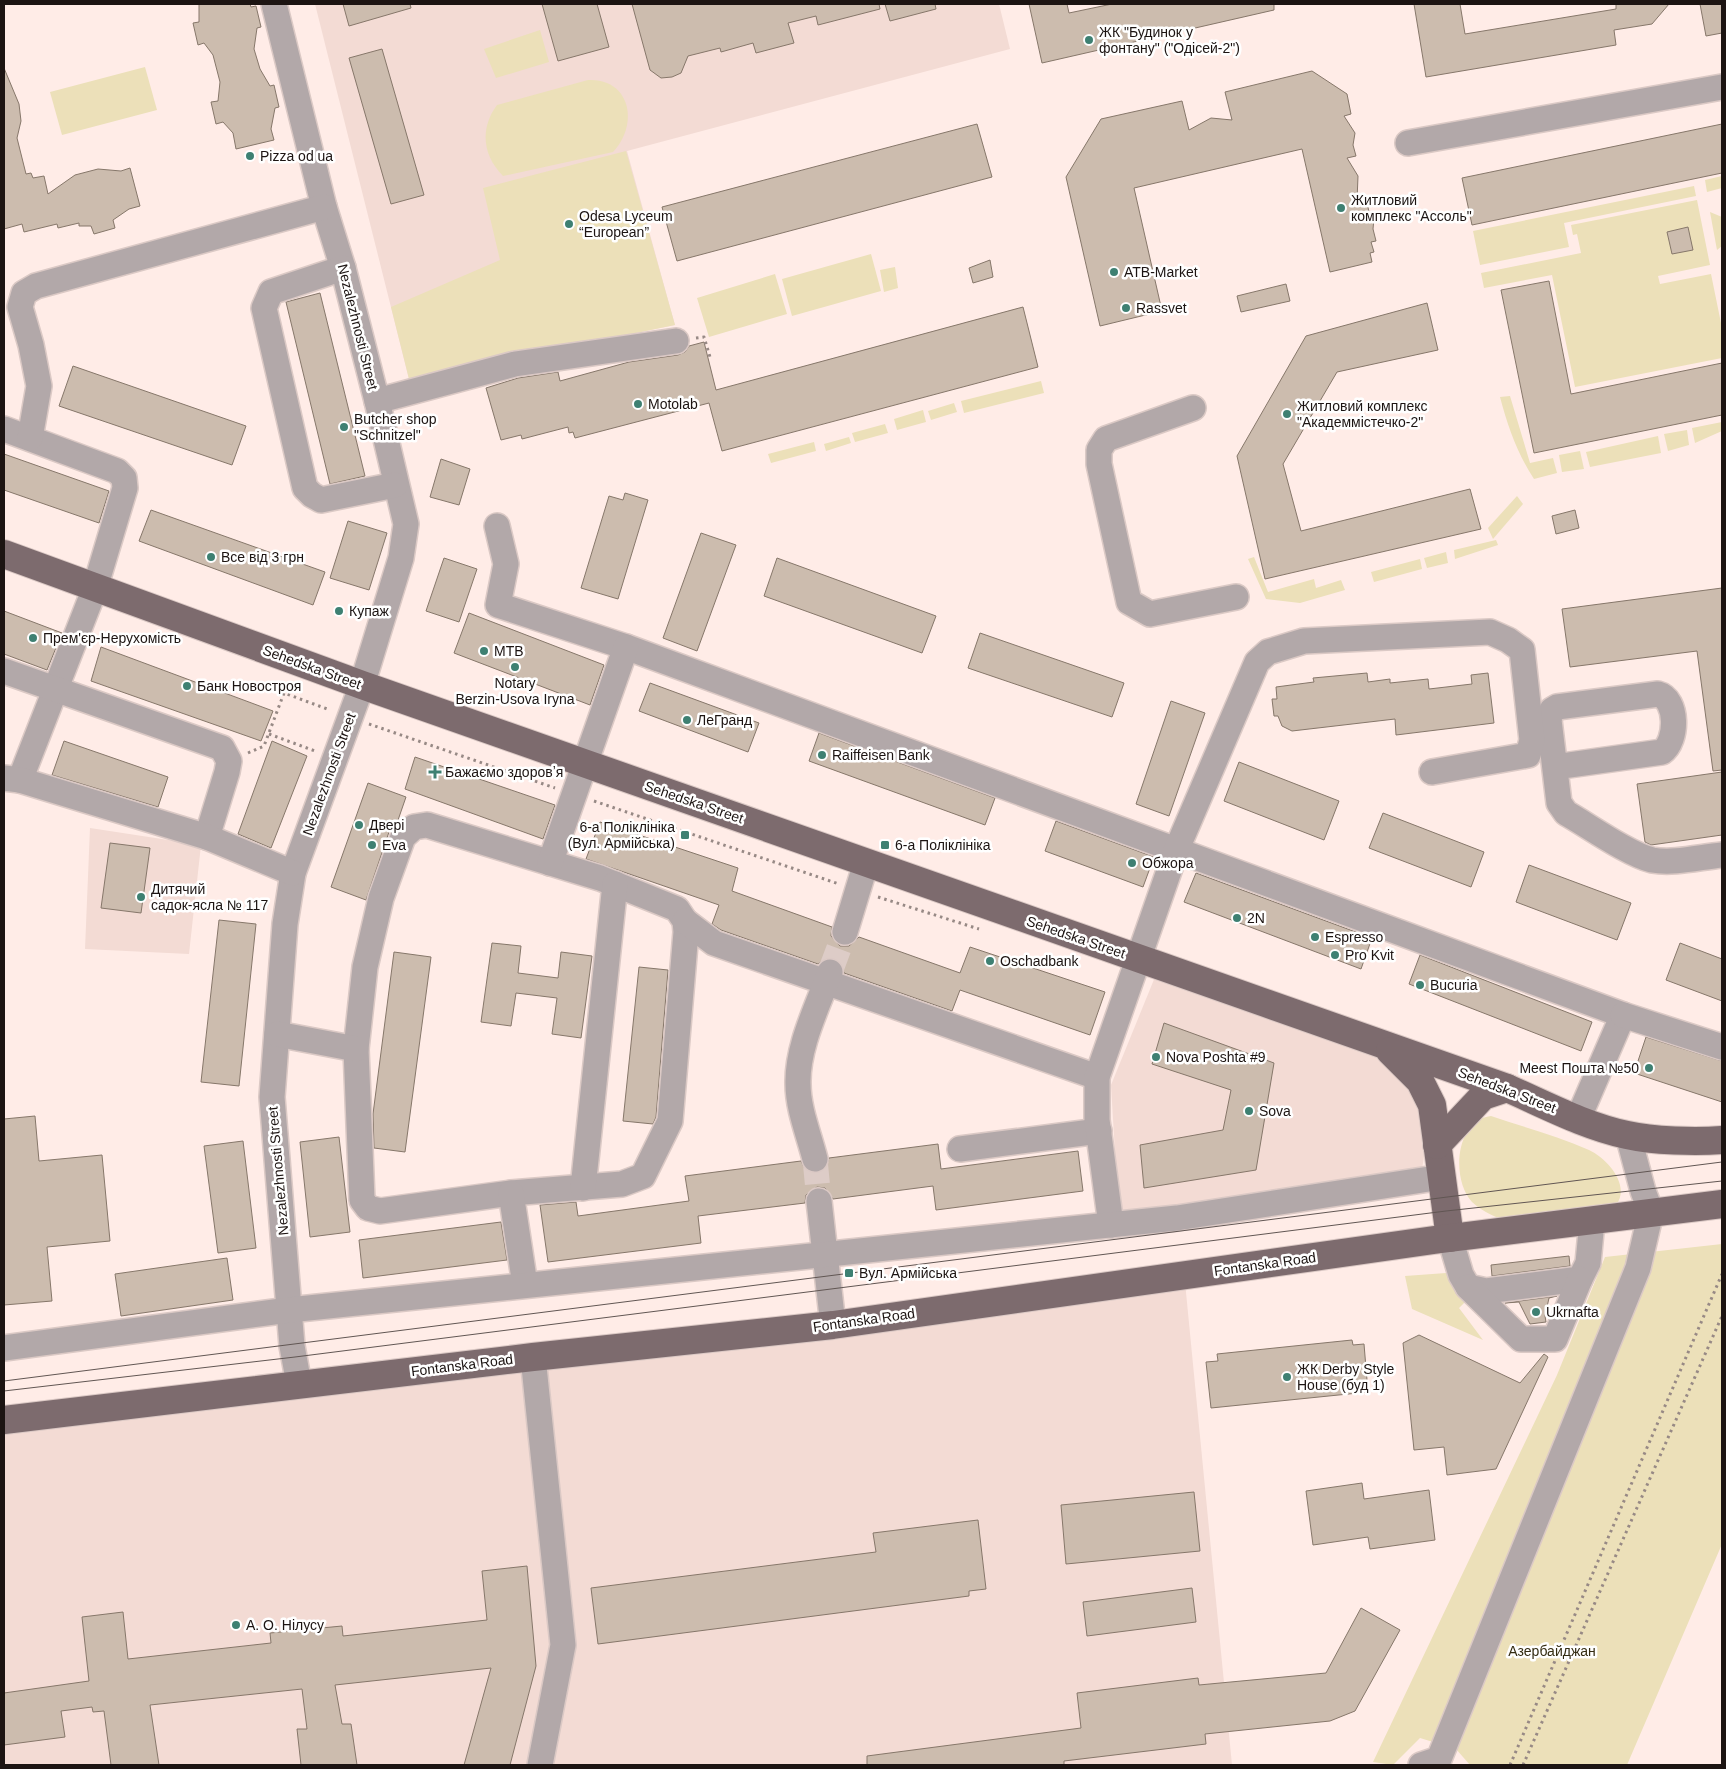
<svg xmlns="http://www.w3.org/2000/svg" width="1726" height="1769" viewBox="0 0 1726 1769" font-family="Helvetica,sans-serif">
<style>
.built{fill:#f3dbd4}
.green{fill:#ece0b9}
.building{fill:#ccbcae;stroke:#86776a}
.lines{fill:none;stroke-linecap:round;stroke-linejoin:round}
.minor-tunnel{stroke:#ddccc7;stroke-width:25;stroke-dasharray:25 12;stroke-linecap:butt}
.minor-casing{stroke:#dbc9c5;stroke-width:28}
.major-casing{stroke:#dbc9c5;stroke-width:30}
.path{stroke:#978985;stroke-width:3;stroke-dasharray:2.5 4;stroke-linecap:butt}
.minor{stroke:#b2a8a9;stroke-width:25}
.major{stroke:#7d6b6e;stroke-width:28}
.tram{stroke:#615653;stroke-width:1}
.poi-dot{fill:#3e8072;stroke:#fff;stroke-width:2}
.labels{text-anchor:middle;stroke-width:5;stroke-linejoin:round;paint-order:stroke}
.poi-label{font-size:14px;fill:#1c1412;stroke:#fff;text-anchor:start}
.street-label{font-size:14px;fill:#1c1412;stroke:#fff}
.park-label{font-size:14px;fill:#342c12;stroke:#fff}
</style>
<rect width="100%" height="100%" fill="#ffece7"/>
<g class="built">
<path d="M315 4H999L1010 49 627 151 675 325 409 379Z"/>
<path d="M90 828 201 845 189 954 85 949Z"/>
<path d="M1155 977 1378 1051 1415 1094 1426 1145 1422 1169 1119 1221 1111 1085Z"/>
<path d="M1185 1282 1232 1765H4V1422Z"/>
</g>
<g class="green">
<path d="M540 30 549 62 496 78 484 49Z"/>
<path d="M145 67 157 110 62 135 50 92Z"/>
<path d="M588 80C631 78 639 125 613 152L503 176C482 155 480 128 497 105Z"/>
<path d="M626 151 675 325 409 379 391 307 500 260 483 188Z"/>
<path d="M1722 176V188L1707 192 1705 180Z"/>
<path d="M1694 186 1696 196 1564 223 1569 247 1480 265 1473 231Z"/>
<path d="M1697 200 1710 265 1658 276 1660 284 1711 274 1722 328V358L1575 387 1552 275 1484 288 1481 273 1581 253 1577 234 1573 235 1571 225Z"/>
<path d="M1710 212 1722 217V246L1717 250Z"/>
<path d="M871 254 881 291 792 316 782 279Z"/>
<path d="M895 267 898 288 884 292 880 270Z"/>
<path d="M775 274 787 314 709 337 697 298Z"/>
<path d="M1041 381 1044 393 964 413 961 401Z"/>
<path d="M1510 396 1530 463 1553 458 1557 473 1534 479C1517 453 1508 427 1500 397Z"/>
<path d="M954 403 957 412 931 420 928 411Z"/>
<path d="M923 410 926 422 897 430 894 419Z"/>
<path d="M1722 422V431L1695 443 1692 428Z"/>
<path d="M885 424 888 433 855 442 852 433Z"/>
<path d="M1687 430 1689 445 1668 451 1664 434Z"/>
<path d="M1658 436 1661 453 1590 467 1586 452Z"/>
<path d="M849 437 851 443 826 451 824 444Z"/>
<path d="M814 442 816 451 771 463 768 454Z"/>
<path d="M1580 451 1584 469 1562 472 1559 455Z"/>
<path d="M1517 496 1523 504 1493 539 1488 528Z"/>
<path d="M1496 540 1498 545 1455 559 1454 550Z"/>
<path d="M1446 552 1448 563 1427 568 1424 558Z"/>
<path d="M1254 557 1268 592 1314 579 1316 588 1341 580 1345 590 1300 603 1266 599 1248 559Z"/>
<path d="M1420 559 1422 569 1374 582 1371 572Z"/>
<path d="M1491 1116C1523 1127 1558 1136 1589 1150 1608 1159 1631 1186 1616 1205 1588 1209 1560 1212 1532 1216 1523 1217 1510 1221 1502 1219 1493 1217 1478 1208 1472 1202 1451 1180 1455 1120 1491 1116Z"/>
<path d="M1722 1244V1544L1627 1765H1470L1456 1749 1420 1738 1393 1765 1373 1762 1557 1375 1605 1257Z"/>
<path d="M1446 1273 1465 1302 1459 1308 1483 1340 1412 1309 1405 1276Z"/>
</g>
<g class="building">
<path d="M199 4H250L251 7 256 6 261 27 257 28 254 49 260 69 270 86 274 85 279 107 275 108 271 129 274 140 236 149 233 133 223 122 216 124 211 102 218 101 220 82 213 55 204 43 198 45 193 23 199 22Z"/>
<path d="M343 4H410L411 8 349 26Z"/>
<path d="M542 4H597L609 47 558 61Z"/>
<path d="M632 4H879L880 9 818 25 816 16 788 23 794 43 756 53 753 43 721 52 720 48 688 56 681 73 672 77 661 78 650 70Z"/>
<path d="M885 4H935L936 9 890 21Z"/>
<path d="M1029 4H1067L1069 13 1112 4H1274V10L1042 63Z"/>
<path d="M1414 4H1460L1465 34 1616 9V4H1669L1652 24 1614 30 1616 45 1426 77Z"/>
<path d="M1700 4H1722V33L1706 36Z"/>
<path d="M382 49 424 195 391 204 349 58Z"/>
<path d="M4 68 19 104 21 121 17 138 26 174 31 173 33 178 44 176 48 194 75 175 98 169 121 171 130 168 140 206 129 209 113 220 115 228 94 234 91 226H79V223L58 228 57 224 24 232 22 224 4 229Z"/>
<path d="M1312 71 1347 94 1351 114 1344 116 1355 133 1353 145 1356 156 1347 158 1358 176 1357 201 1366 198 1369 212 1374 218 1373 229 1376 241 1371 242 1374 252 1370 253 1372 262 1330 272 1302 149 1134 188 1162 311 1100 326 1066 177 1101 119 1182 101 1189 130 1211 118 1232 120 1225 92Z"/>
<path d="M977 124 992 177 677 261 662 207Z"/>
<path d="M1722 124V173L1472 225 1462 178Z"/>
<path d="M1688 227 1693 250 1672 254 1667 232Z"/>
<path d="M990 260 993 277 973 283 969 268Z"/>
<path d="M1549 281 1571 394 1722 363V415L1534 453 1501 290Z"/>
<path d="M1286 284 1290 301 1241 312 1237 296Z"/>
<path d="M320 293 365 476 330 484 286 302Z"/>
<path d="M1427 303 1438 350 1337 372 1283 464 1301 531 1470 489 1481 529 1265 579 1237 456 1306 336Z"/>
<path d="M1023 307 1038 367 722 451 709 403 575 438 573 432 569 433 568 427 522 439 521 435 501 440 486 388 518 378 558 372 560 381 629 362 678 355 685 352 689 346 704 342 716 390Z"/>
<path d="M73 366 246 426 232 465 59 406Z"/>
<path d="M4 454 109 491 99 523 4 490Z"/>
<path d="M441 459 470 469 459 505 430 497Z"/>
<path d="M625 493 648 500 618 599 581 588 609 496 623 500Z"/>
<path d="M151 510 325 572 313 605 139 541Z"/>
<path d="M1575 510 1579 528 1556 534 1552 516Z"/>
<path d="M348 521 387 533 369 590 330 578Z"/>
<path d="M701 533 736 545 697 651 663 638Z"/>
<path d="M444 558 477 569 459 622 426 611Z"/>
<path d="M777 558 936 616 922 653 764 596Z"/>
<path d="M1722 588V770L1713 771 1697 651 1570 667 1562 609Z"/>
<path d="M4 611 62 633 47 670 4 654Z"/>
<path d="M469 613 604 665 590 705 454 653Z"/>
<path d="M980 633 1124 683 1112 717 968 668Z"/>
<path d="M101 647 273 711 261 741 91 681Z"/>
<path d="M1367 673 1368 682 1390 679V683L1428 679 1429 689 1472 684 1471 675 1488 673 1494 723 1396 735 1395 719 1292 731 1282 726 1278 716H1274L1272 699H1277L1276 687 1314 682 1313 678Z"/>
<path d="M650 683 759 723 748 752 639 711Z"/>
<path d="M1171 701 1205 713 1169 816 1136 804Z"/>
<path d="M819 733 995 798 985 825 809 761Z"/>
<path d="M64 741 168 777 158 807 52 775Z"/>
<path d="M272 741 307 756 271 848 238 834Z"/>
<path d="M415 757 555 805 543 839 405 789Z"/>
<path d="M1239 762 1339 801 1324 840 1224 801Z"/>
<path d="M1722 772V835L1651 845 1645 842 1637 784Z"/>
<path d="M368 783 406 797 397 823 389 832 366 900 331 887Z"/>
<path d="M1383 813 1484 852 1471 887 1369 848Z"/>
<path d="M1056 821 1154 857 1143 887 1045 851Z"/>
<path d="M600 822 738 868 732 891 832 927 831 936 840 946H849L859 937 960 973 970 947 1105 992 1090 1035 960 990 952 1011 844 973 841 963 835 958H827L818 964 721 930 712 924 719 905 586 859Z"/>
<path d="M110 843 150 848 141 913 101 908Z"/>
<path d="M1529 865 1631 903 1617 940 1516 902Z"/>
<path d="M1196 873 1372 938 1361 969 1184 902Z"/>
<path d="M219 920 256 924 239 1086 201 1082Z"/>
<path d="M492 943 521 946 518 973 558 978 561 952 592 956 581 1038 552 1034 557 998 516 993 511 1026 481 1022Z"/>
<path d="M1680 943 1722 959V1001L1666 980Z"/>
<path d="M394 952 431 957 405 1152 374 1148 373 1114Z"/>
<path d="M1420 955 1592 1022 1581 1051 1409 984Z"/>
<path d="M639 967 668 970 656 1117 653 1124 623 1121Z"/>
<path d="M1164 1023 1274 1063 1256 1170 1144 1188 1140 1145 1223 1130 1231 1090 1152 1064Z"/>
<path d="M1646 1037 1722 1061V1102L1634 1073Z"/>
<path d="M35 1116 39 1161 102 1155 110 1241 47 1247 52 1301 4 1305V1119Z"/>
<path d="M339 1137 350 1232 310 1237 300 1142Z"/>
<path d="M243 1141 256 1248 218 1253 204 1146Z"/>
<path d="M938 1144 941 1169 1078 1151 1083 1191 936 1210 933 1186 833 1199 825 1188 817 1187 806 1195 805 1203 698 1216 701 1243 548 1262 540 1205 576 1202 578 1216 689 1201 685 1176 801 1161 805 1169 818 1173 825 1169 829 1158Z"/>
<path d="M501 1222 507 1260 363 1278 359 1240Z"/>
<path d="M1569 1256 1570 1266 1492 1276 1491 1265Z"/>
<path d="M227 1258 233 1300 121 1316 115 1274Z"/>
<path d="M1557 1296 1549 1298 1545 1316 1546 1322 1530 1324 1519 1302 1505 1303Z"/>
<path d="M1419 1335 1520 1383 1544 1354 1548 1357 1496 1469 1447 1475 1444 1447 1414 1450 1403 1343Z"/>
<path d="M1352 1340 1353 1345 1364 1344 1368 1392 1211 1408 1206 1362 1218 1361 1217 1354Z"/>
<path d="M1362 1483 1364 1499 1429 1490 1435 1540 1370 1549 1368 1537 1313 1545 1306 1491Z"/>
<path d="M1194 1492 1200 1551 1066 1564 1061 1505Z"/>
<path d="M978 1520 986 1589 969 1591V1596L598 1644 591 1588 876 1552 873 1533Z"/>
<path d="M527 1566 536 1666 510 1765H464L491 1668 335 1685 342 1724H351L357 1765H301L297 1729H307L302 1689 150 1705 159 1765H111L104 1711 93 1712 92 1707 61 1711 65 1737 4 1745V1693L89 1681 82 1617 123 1612 128 1659 271 1643 270 1633 342 1626 343 1636 487 1620 482 1571Z"/>
<path d="M1192 1588 1196 1622 1087 1636 1083 1602Z"/>
<path d="M1361 1608 1400 1630 1355 1711 1330 1721 1205 1734 1206 1744 1064 1761V1765H867V1756L1081 1728 1077 1693 1198 1678 1199 1685 1326 1673Z"/>
</g>
<g class="lines">
<g class="minor-tunnel">
<path d="M830 972 845 932"/>
<path d="M815 1159 819 1201"/>
</g>
<g class="minor-casing">
<g id="minor">
<path d="M274 4 324 207 343 268 377 401 406 524 401 558 362 685 293 873 285 924 272 1097 292 1346 299 1384"/>
<path d="M1408 143 1722 87"/>
<path d="M343 268 271 292 264 308 305 488 312 495 321 500 395 485"/>
<path d="M377 401 515 364 676 341"/>
<path d="M1193 408 1106 439 1099 450V464L1129 602 1150 614 1236 597"/>
<path d="M4 429 117 471 124 478 125 488 95 588 20 780"/>
<path d="M30 438 39 386 31 345 20 307 24 293 36 286 324 207"/>
<path d="M497 526 506 564 498 605 626 647 1623 1015 1578 1119"/>
<path d="M4 671 222 748 229 761 227 772 207 837"/>
<path d="M1555 767 1662 752C1678 741 1678 699 1658 694L1557 707 1552 710 1549 720 1559 803 1566 813C1589 826 1628 854 1652 860 1674 864 1700 857 1722 855"/>
<path d="M4 778 20 780 207 837 293 873"/>
<path d="M427 825 600 878 677 909 685 921 686 932 670 1121 643 1176 622 1184 511 1193 380 1211 368 1208 362 1200 356 1049 365 967 381 898 403 837 414 827Z"/>
<path d="M550 863 626 647"/>
<path d="M685 921 714 943 1097 1077"/>
<path d="M845 932 866 863"/>
<path d="M1623 1015 1722 1047"/>
<path d="M277 1034 356 1049"/>
<path d="M960 1149 1099 1131"/>
<path d="M815 1159C809 1135 798 1109 798 1084 797 1046 818 1006 830 972"/>
<path d="M583 1188 615 884"/>
<path d="M511 1193 525 1285"/>
<path d="M819 1201 833 1325"/>
<path d="M1111 1225 1097 1120V1077L1176 851 1257 662 1268 652 1304 641 1490 632 1508 640 1522 650 1532 740 1528 755 1432 772"/>
<path d="M1450 1238 1461 1275 1468 1287 1486 1291 1580 1279 1588 1263 1592 1221"/>
<path d="M1468 1287 1521 1339H1555L1580 1279"/>
<path d="M4 1348 289 1310 1177 1218 1442 1177"/>
<path d="M533 1357 563 1645 540 1765"/>
<path d="M1421 1765 1439 1759 1638 1268 1651 1212 1643 1191 1628 1135"/>
</g>
</g>
<g class="major-casing">
<g id="major">
<path d="M4 554 362 685 1507 1088C1546 1105 1585 1126 1627 1135 1653 1141 1696 1142 1722 1140"/>
<path d="M1390 1051 1420 1081 1432 1105 1450 1238"/>
<path d="M1437 1145 1483 1096 1507 1088"/>
<path d="M4 1420 533 1357 833 1325 1434 1240 1722 1204"/>
</g>
</g>
<g class="path">
<path d="M696 338 704 337 710 357"/>
<path d="M369 724 555 788"/>
<path d="M269 734 315 751"/>
<path d="M248 753 264 746 284 693 330 710"/>
<path d="M594 801 839 884"/>
<path d="M878 897 979 929"/>
<path d="M1510 1765 1722 1274"/>
<path d="M1523 1765 1722 1316"/>
</g>
<use href="#minor" class="minor"/>
<use href="#major" class="major"/>
<g class="tram">
<path d="M4 1381 1722 1162"/>
<path d="M4 1391 295 1357 1446 1211 1722 1181"/>
</g>
</g>
<g class="poi-dot">
<circle cx="1089" cy="40" r="5"/>
<circle cx="250" cy="156" r="5"/>
<circle cx="1341" cy="208" r="5"/>
<circle cx="569" cy="224" r="5"/>
<circle cx="1114" cy="272" r="5"/>
<circle cx="1126" cy="308" r="5"/>
<circle cx="638" cy="404" r="5"/>
<circle cx="1287" cy="414" r="5"/>
<circle cx="344" cy="427" r="5"/>
<circle cx="211" cy="557" r="5"/>
<circle cx="339" cy="611" r="5"/>
<circle cx="33" cy="638" r="5"/>
<circle cx="484" cy="651" r="5"/>
<circle cx="515" cy="667" r="5"/>
<circle cx="187" cy="686" r="5"/>
<circle cx="687" cy="720" r="5"/>
<circle cx="822" cy="755" r="5"/>
<path d="M432.5 764.5h5v5h5v5h-5v5h-5v-5h-5v-5h5z"/>
<circle cx="359" cy="825" r="5"/>
<rect x="680" y="830" width="10" height="10" rx="2.5"/>
<circle cx="372" cy="845" r="5"/>
<rect x="880" y="840" width="10" height="10" rx="2.5"/>
<circle cx="1132" cy="863" r="5"/>
<circle cx="141" cy="897" r="5"/>
<circle cx="1237" cy="918" r="5"/>
<circle cx="1315" cy="937" r="5"/>
<circle cx="1335" cy="955" r="5"/>
<circle cx="990" cy="961" r="5"/>
<circle cx="1420" cy="985" r="5"/>
<circle cx="1156" cy="1057" r="5"/>
<circle cx="1649" cy="1068" r="5"/>
<circle cx="1249" cy="1111" r="5"/>
<rect x="844" y="1268" width="10" height="10" rx="2.5"/>
<circle cx="1536" cy="1312" r="5"/>
<circle cx="1287" cy="1377" r="5"/>
<circle cx="236" cy="1625" r="5"/>
</g>
<g class="labels">
<g class="poi-label">
<text x="1099" y="37">ЖК "Будинок у<tspan x="1099" dy="16">фонтану" ("Одісей-2")</tspan></text>
<text x="260" y="161">Pizza od ua</text>
<text x="1351" y="205">Житловий<tspan x="1351" dy="16">комплекс "Ассоль"</tspan></text>
<text x="579" y="221">Odesa Lyceum<tspan x="579" dy="16">“European”</tspan></text>
<text x="1124" y="277">ATB-Market</text>
<text x="1136" y="313">Rassvet</text>
<text x="648" y="409">Motolab</text>
<text x="1297" y="411">Житловий комплекс<tspan x="1297" dy="16">"Академмістечко-2"</tspan></text>
<text x="354" y="424">Butcher shop<tspan x="354" dy="16">"Schnitzel"</tspan></text>
<text x="221" y="562">Все від 3 грн</text>
<text x="349" y="616">Купаж</text>
<text x="43" y="643">Прем'єр-Нерухомість</text>
<text x="494" y="656">МТВ</text>
<text x="515" y="688" text-anchor="middle">Notary<tspan x="515" dy="16">Berzin-Usova Iryna</tspan></text>
<text x="197" y="691">Банк Новостроя</text>
<text x="697" y="725">ЛеГранд</text>
<text x="832" y="760">Raiffeisen Bank</text>
<text x="445" y="777">Бажаємо здоровʼя</text>
<text x="369" y="830">Двері</text>
<text x="675" y="832" text-anchor="end">6-а Поліклініка<tspan x="675" dy="16">(Вул. Армійська)</tspan></text>
<text x="382" y="850">Eva</text>
<text x="895" y="850">6-а Поліклініка</text>
<text x="1142" y="868">Обжора</text>
<text x="151" y="894">Дитячий<tspan x="151" dy="16">садок-ясла № 117</tspan></text>
<text x="1247" y="923">2N</text>
<text x="1325" y="942">Espresso</text>
<text x="1345" y="960">Pro Kvit</text>
<text x="1000" y="966">Oschadbank</text>
<text x="1430" y="990">Bucuria</text>
<text x="1166" y="1062">Nova Poshta #9</text>
<text x="1639" y="1073" text-anchor="end">Meest Пошта №50</text>
<text x="1259" y="1116">Sova</text>
<text x="859" y="1278">Вул. Армійська</text>
<text x="1546" y="1317">Ukrnafta</text>
<text x="1297" y="1374">ЖК Derby Style<tspan x="1297" dy="16">House (буд 1)</tspan></text>
<text x="246" y="1630">А. О. Нілусу</text>
</g>
<g class="street-label">
<text transform="translate(358 327) rotate(76)" y="5">Nezalezhnosti Street</text>
<text transform="translate(312 667) rotate(20)" y="5">Sehedska Street</text>
<text transform="translate(329 774) rotate(-70)" y="5">Nezalezhnosti Street</text>
<text transform="translate(694 802) rotate(19)" y="5">Sehedska Street</text>
<text transform="translate(1076 937) rotate(19)" y="5">Sehedska Street</text>
<text transform="translate(1507 1090) rotate(21)" y="5">Sehedska Street</text>
<text transform="translate(278 1171) rotate(-95)" y="5">Nezalezhnosti Street</text>
<text transform="translate(1265 1264) rotate(-8)" y="5">Fontanska Road</text>
<text transform="translate(864 1320) rotate(-8)" y="5">Fontanska Road</text>
<text transform="translate(462 1365) rotate(-7)" y="5">Fontanska Road</text>
</g>
<g class="park-label">
<text x="1552" y="1656">Азербайджан</text>
</g>
</g>
<rect width="1726" height="1769" fill="none" stroke="#1c1412" stroke-width="10"/>
</svg>
